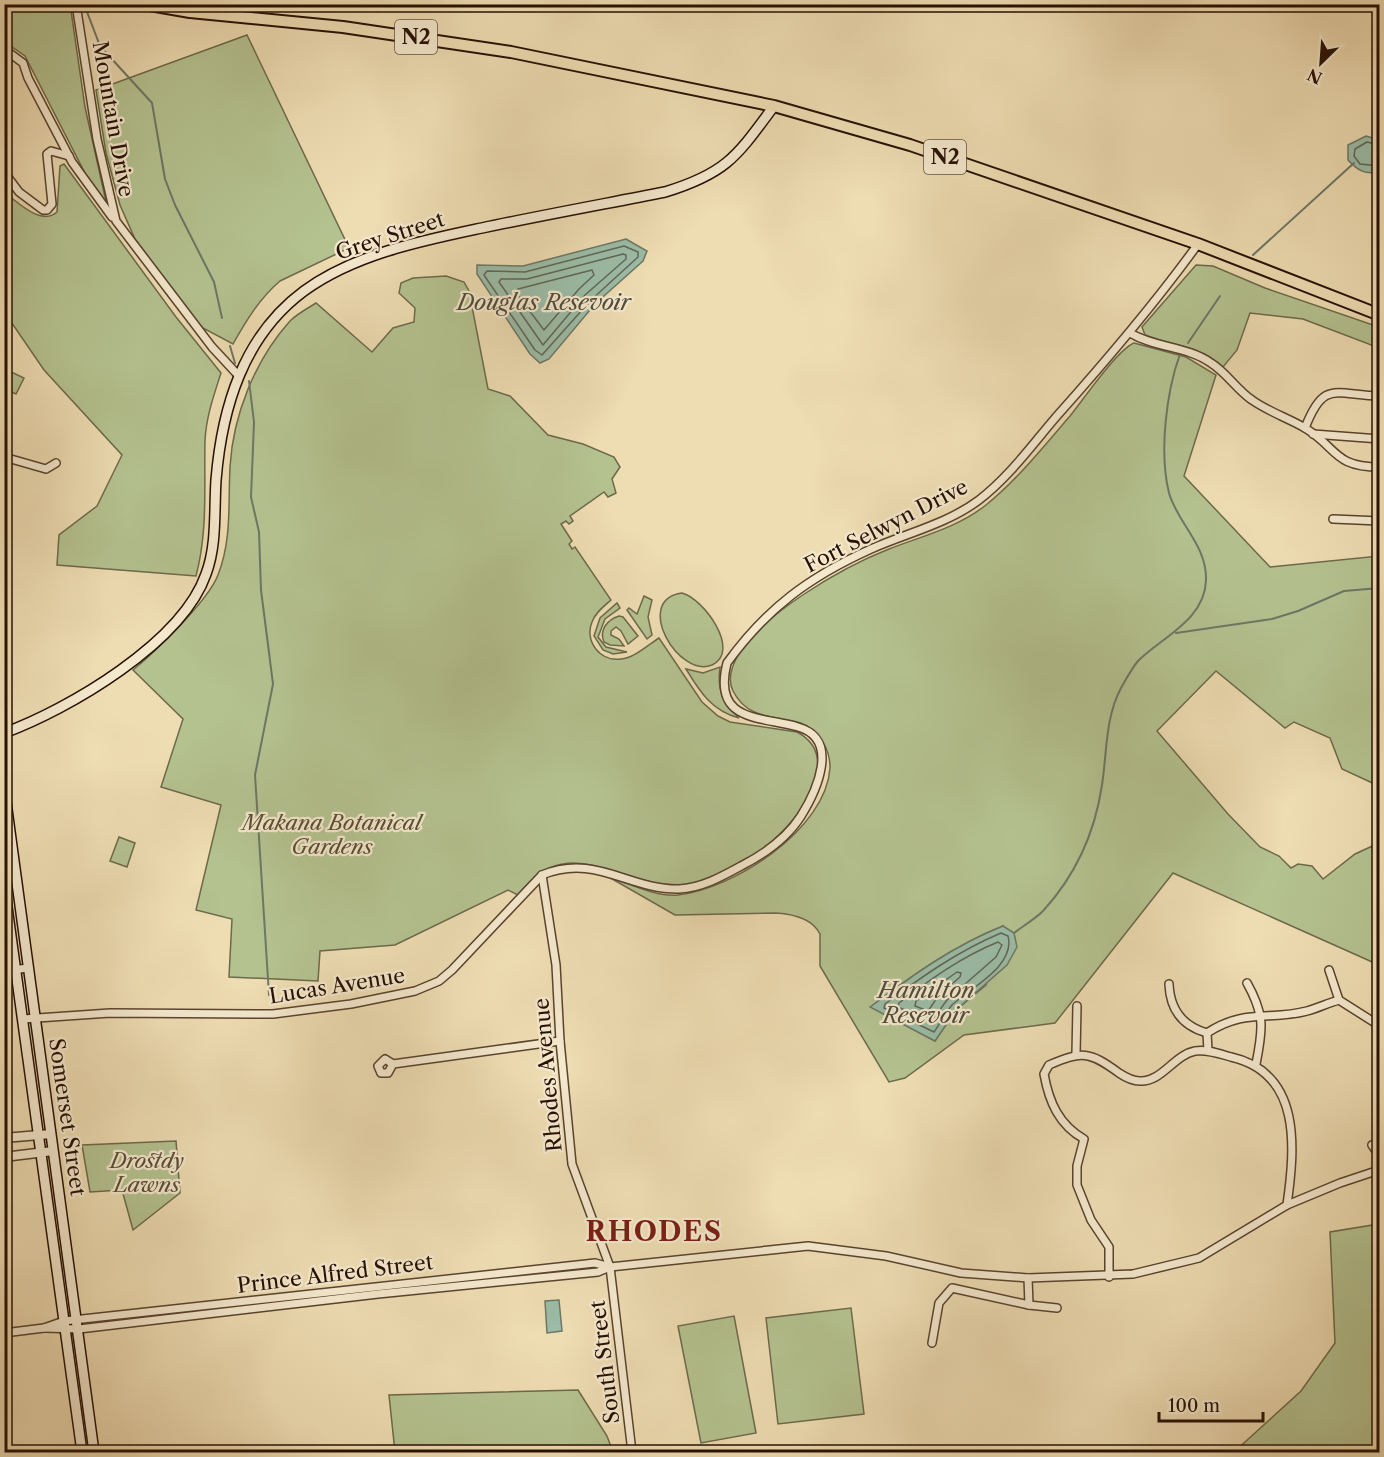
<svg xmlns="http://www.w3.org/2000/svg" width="1384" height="1457" viewBox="0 0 1384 1457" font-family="'Libre Caslon Text',serif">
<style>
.green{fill:#b4c290;stroke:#6d694a;stroke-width:1.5;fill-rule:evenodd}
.water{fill:#9bbca7;stroke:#6c7765;stroke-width:1.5}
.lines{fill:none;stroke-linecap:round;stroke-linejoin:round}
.shore{stroke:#606655;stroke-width:1.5}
.stream{stroke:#6c7765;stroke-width:2}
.minor-casing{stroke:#58432f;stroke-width:10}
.tertiary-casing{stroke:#58432f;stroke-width:11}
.secondary-casing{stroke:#261003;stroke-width:12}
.trunk-casing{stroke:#261003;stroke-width:14}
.minor{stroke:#f4e8cd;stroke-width:7}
.tertiary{stroke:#f4e8cd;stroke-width:8}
.secondary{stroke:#f4e8cd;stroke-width:9}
.trunk{stroke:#eedcb2;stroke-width:10}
.labels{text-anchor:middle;stroke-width:4.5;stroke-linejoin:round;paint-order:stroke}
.shield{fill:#f4e8cd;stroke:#645140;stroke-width:1.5}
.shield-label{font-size:20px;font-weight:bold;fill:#261003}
.street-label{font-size:21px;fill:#261003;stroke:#f4e8cd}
.park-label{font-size:21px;font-style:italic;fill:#584e34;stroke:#f4e8cd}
.water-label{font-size:22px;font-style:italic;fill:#4f4c3c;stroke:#f4e8cd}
.district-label{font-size:27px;font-weight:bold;letter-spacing:1.5px;fill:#7a1f14;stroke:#f4e8cd}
</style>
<rect width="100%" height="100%" fill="#eedcb2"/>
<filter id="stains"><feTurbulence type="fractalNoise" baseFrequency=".00333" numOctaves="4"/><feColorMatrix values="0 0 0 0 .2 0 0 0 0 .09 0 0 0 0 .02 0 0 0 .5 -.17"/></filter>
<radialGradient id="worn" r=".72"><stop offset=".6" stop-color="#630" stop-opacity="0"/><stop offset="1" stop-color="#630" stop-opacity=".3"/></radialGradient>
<g class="green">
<path d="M70 4 85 107 107 206 87 177 25 56 5 42 4 5Z"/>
<path d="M247 35 349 248 280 281C259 299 246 321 233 344L201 327 135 239 120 205 106 153 96 90Z"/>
<path d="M64 164 176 317 221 373C214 395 206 417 205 441 204 486 208 531 196 576L57 565 59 535 97 506 122 455 44 370 5 313V193C19 203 41 226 57 212L60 166Z"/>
<path d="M1196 265 1213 266 1265 288 1379 327V348L1303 319 1250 313 1237 350 1223 367C1200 346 1174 346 1145 335L1142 327Z"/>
<path d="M446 276 464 282 469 291 488 389 510 396 548 435 583 444 614 457 620 467 612 479 616 493 608 497 604 492 570 516 573 521 569 524 566 521 561 524 572 541 569 544 572 549 575 547 611 600C604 606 595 613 592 622 584 641 600 662 621 659 634 658 648 645 659 638L702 702 718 716 730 722 797 732C816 742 821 758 816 778 803 829 726 887 673 885 614 884 568 830 518 895L508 890 395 945 320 951 318 981 229 977 232 919 196 910 221 805 161 787 183 719 133 670C155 652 208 601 218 575 232 539 228 504 230 467 233 415 255 360 290 321 297 314 308 308 316 303L372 352 393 328 414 322 415 308 399 293 401 283 413 278Z"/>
<path d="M1134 343 1186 357 1216 375 1184 476 1270 567 1379 556V786L1342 769 1330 738 1294 722 1285 728 1216 671 1157 731 1228 814 1260 847 1279 856 1291 868 1298 864 1312 866 1323 879 1355 854 1379 843V965L1173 873 1055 1023 964 1035 905 1078 889 1082 820 966V934C812 918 792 914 776 913L675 915 607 876C629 883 655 897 678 895 733 889 826 830 830 768 830 760 828 751 824 744 803 703 755 734 733 691 728 681 731 669 736 659 759 615 843 567 889 549 922 536 957 528 986 505 1017 480 1044 446 1070 416 1083 400 1117 350 1134 343ZM1003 926 986 985 956 1010 935 1041 871 1007C913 975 953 946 1003 926Z"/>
<path d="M5 369 24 378 16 394 5 389Z"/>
<path d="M682 593C703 598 742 651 712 665 679 679 632 600 682 593Z"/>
<path d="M644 596 652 600 648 617 652 635 647 639 627 610 629 608 637 614Z"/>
<path d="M617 603 620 608 605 619 598 637 606 647 627 652 613 654 603 650 594 636 600 618Z"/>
<path d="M619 616 623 617 638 636 628 644 621 631 616 627 611 631V635L619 639 624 646 610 645 604 642C599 630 607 620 619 616Z"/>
<path d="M720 667C717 689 722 702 739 718 712 711 700 692 686 669L703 673Z"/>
<path d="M119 837 135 843 127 867 110 861Z"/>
<path d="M176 1141 180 1193 133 1230 122 1190 90 1192 82 1145Z"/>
<path d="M1379 1224V1452H1234L1301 1391 1335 1343 1330 1232Z"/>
<path d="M851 1308 864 1414 778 1424 766 1318Z"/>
<path d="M734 1316 756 1433 701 1443 678 1326Z"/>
<path d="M578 1390 607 1436 613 1452H395L389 1395Z"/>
</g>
<g class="water">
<path d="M1366 136 1379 140V172C1365 175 1357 170 1348 160V145Z"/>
<path d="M626 239 647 251 643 261 595 304 549 359 540 363 530 354 477 274V265L523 266Z"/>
<path d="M1003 926 1014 933 1017 947 1007 965 956 1010 935 1041 870 1007C913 975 953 946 1003 926Z"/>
<path d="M559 1300 562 1331 547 1333 545 1301Z"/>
</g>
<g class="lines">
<g class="shore">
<path d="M1380 145 1367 142 1355 149 1354 156 1360 164 1380 166"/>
<path d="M624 246 638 252V257L591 300 542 355 535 350 484 275 487 271 525 272Z"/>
<path d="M623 254 626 255V259L585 295 543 345 499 282 501 279H527Z"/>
<path d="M592 270 594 275 579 289 544 330 516 293 518 289Z"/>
<path d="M1001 933 1008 936C1016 966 970 988 952 1005 945 1013 940 1024 934 1032L884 1008 885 1004C923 976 958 951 1001 933Z"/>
<path d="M998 942 1002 945 996 957 947 1000 931 1022 898 1007 899 1003C931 979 961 957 998 942Z"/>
<path d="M957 972 961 973 960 977 939 995 928 1011 915 1006 916 1001Z"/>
</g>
<g class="stream">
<path d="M84 4 100 46 152 103 165 179 175 205 214 282 222 318"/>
<path d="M1374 140 1380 130"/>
<path d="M1253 255 1354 163"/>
<path d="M1188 343 1220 296"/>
<path d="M230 346 235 363"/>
<path d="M249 381 254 422 251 497 259 532 261 590 273 684 255 775 269 995"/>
<path d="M1176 633 1272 619 1298 611 1344 591 1380 588"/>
<path d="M1014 933C1023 926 1035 919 1043 911 1075 876 1095 832 1102 785 1107 753 1105 718 1121 688 1126 679 1132 668 1138 661 1162 637 1205 620 1206 580 1207 545 1178 524 1169 493 1159 453 1166 393 1180 354"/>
</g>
<g class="minor-casing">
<g id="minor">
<path d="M76 4 97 139 116 221 212 347 238 375"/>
<path d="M4 49 23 63 28 78 72 162 112 217"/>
<path d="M4 172 19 192 43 210H47L52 204 47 154 51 151 69 156"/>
<path d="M1130 333C1155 348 1187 346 1211 363 1227 373 1237 390 1252 400 1269 412 1288 418 1305 428 1338 448 1333 467 1380 467"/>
<path d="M1305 428C1324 379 1335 395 1380 396"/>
<path d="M1313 434 1380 439"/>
<path d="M4 457 46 469 56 463"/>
<path d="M1333 519 1380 521"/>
<path d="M542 875 556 965 560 1041 572 1164 610 1267 632 1452"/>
<path d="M1329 970 1339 1000 1380 1026"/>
<path d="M4 971 28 968"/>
<path d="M1247 983C1265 1015 1263 1029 1256 1064"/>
<path d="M1169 984C1170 1009 1182 1026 1207 1033"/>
<path d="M23 1019 110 1013 273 1014 351 1004 415 991 439 981 452 970 542 875C595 853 629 890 679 889 702 888 723 876 743 865 766 853 787 838 801 816 816 792 841 739 798 727 761 716 712 723 727 663 767 608 809 577 871 549 907 533 947 524 979 500 1009 477 1032 445 1056 417 1106 361 1154 305 1198 244"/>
<path d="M1208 1051 1207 1033C1245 1008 1269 1021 1307 1011 1318 1008 1328 1003 1339 1000"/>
<path d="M1076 1054 1077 1006"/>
<path d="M393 1064 388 1073H381L378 1066 385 1059 393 1064 560 1041"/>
<path d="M1372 1145 1380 1157"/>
<path d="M1109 1277V1247L1091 1220 1077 1185V1166L1084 1139C1059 1125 1049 1102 1044 1074L1049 1065C1082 1051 1089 1051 1119 1073 1125 1077 1132 1081 1140 1081 1162 1082 1174 1055 1195 1051 1207 1049 1220 1054 1231 1057 1302 1073 1295 1148 1287 1205"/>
<path d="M1028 1278 1029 1305 1057 1308"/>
<path d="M44 1328 79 1329 378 1294 598 1272 610 1267 808 1246 886 1256 961 1273 1028 1278 1133 1274 1199 1258 1287 1205 1340 1183 1376 1171 1380 1167"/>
<path d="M4 1333 44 1328 64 1321 595 1263 610 1267"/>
<path d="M932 1343 939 1303 952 1288 1029 1305"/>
</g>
</g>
<g class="tertiary-casing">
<g id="tertiary">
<path d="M4 1138 51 1134"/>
<path d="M4 1157 53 1151"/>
</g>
</g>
<g class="secondary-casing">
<g id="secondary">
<path d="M4 733C69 709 182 643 206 574 217 545 214 511 216 480 222 408 243 336 304 291 355 254 421 241 482 228 543 215 604 204 665 192 727 173 737 156 774 106"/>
<path d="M4 787 94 1452"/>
<path d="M4 885 82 1452"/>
</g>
</g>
<g class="trunk-casing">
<path id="trunk" d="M144 4 190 12 343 27 511 52 774 106 910 145 1198 244 1380 315"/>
</g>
<use href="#minor" class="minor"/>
<use href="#tertiary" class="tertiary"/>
<use href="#secondary" class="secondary"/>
<use href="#trunk" class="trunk"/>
</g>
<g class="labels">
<g class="shield">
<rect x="395" y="20" width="42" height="34" rx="4.5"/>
<rect x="924" y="140" width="42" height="34" rx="4.5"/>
</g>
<g class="shield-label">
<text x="416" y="44">N2</text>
<text x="945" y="164">N2</text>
</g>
<g class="street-label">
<text transform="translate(113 119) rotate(80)" y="7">Mountain Drive</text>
<text transform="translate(390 236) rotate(-18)" y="7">Grey Street</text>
<text transform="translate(886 526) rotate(-27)" y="7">Fort Selwyn Drive</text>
<text transform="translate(337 986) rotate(-9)" y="7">Lucas Avenue</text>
<text transform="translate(548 1075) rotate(-95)" y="7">Rhodes Avenue</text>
<text transform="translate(67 1117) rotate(82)" y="7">Somerset Street</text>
<text transform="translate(335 1274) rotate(-7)" y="7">Prince Alfred Street</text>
<text transform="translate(605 1362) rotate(-97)" y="7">South Street</text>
</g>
<g class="park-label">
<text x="332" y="830">Makana Botanical<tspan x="332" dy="24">Gardens</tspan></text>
<text x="147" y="1168">Drostdy<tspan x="147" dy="24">Lawns</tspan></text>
</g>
<g class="water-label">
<text x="544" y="310">Douglas Resevoir</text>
<text x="926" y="998">Hamilton<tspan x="926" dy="25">Resevoir</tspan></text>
</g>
<g class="district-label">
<text x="654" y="1241">RHODES</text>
</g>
</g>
<rect width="1384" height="1457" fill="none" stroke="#eedcb2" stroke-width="24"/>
<rect x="6" y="6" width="1372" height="1445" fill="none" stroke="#261003" stroke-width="3"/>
<rect x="12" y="12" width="1360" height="1433" fill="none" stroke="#261003" stroke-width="1.5"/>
<g transform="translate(1321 63) rotate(205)" stroke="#f4e8cd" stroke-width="4.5" paint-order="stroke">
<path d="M0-4.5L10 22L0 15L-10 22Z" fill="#261003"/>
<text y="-9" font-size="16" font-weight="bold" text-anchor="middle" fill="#261003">N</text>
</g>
<path d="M1159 1412v9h104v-9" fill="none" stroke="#261003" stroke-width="3"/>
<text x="1168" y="1412" font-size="18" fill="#261003" stroke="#f4e8cd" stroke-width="4.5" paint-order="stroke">100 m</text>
<rect width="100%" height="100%" filter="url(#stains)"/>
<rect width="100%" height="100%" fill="url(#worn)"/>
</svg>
